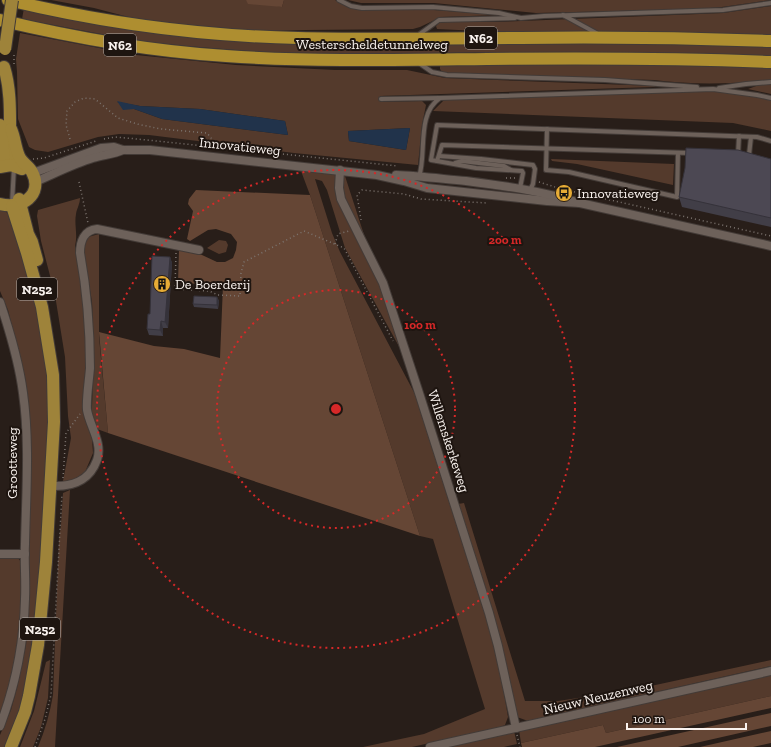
<svg xmlns="http://www.w3.org/2000/svg" width="771" height="747" viewBox="0 0 771 747" font-family="'Zilla Slab',serif">
<style>
.green{fill:#543a2c;fill-rule:evenodd}
.forest{fill:#654635}
.water{fill:#21334b}
.lines{fill:none;stroke-linecap:round;stroke-linejoin:round}
.service-casing{stroke:#433b37;stroke-width:6}
.minor-casing{stroke:#433b37;stroke-width:10}
.primary-casing{stroke:#433b37;stroke-width:14}
.trunk-casing{stroke:#433b37;stroke-width:14}
.path{stroke:#7d7570;stroke-width:1.5;stroke-dasharray:1 3;stroke-linecap:butt}
.service{stroke:#6d615a;stroke-width:4}
.minor{stroke:#6d615a;stroke-width:8}
.primary{stroke:#9e833a;stroke-width:12}
.trunk{stroke:#ae8e30;stroke-width:12}
.primary-bridge-casing{stroke:#433b37;stroke-width:14;stroke-linecap:butt}
.primary-bridge{stroke:#9e833a;stroke-width:12}
.wall{fill:#413e47}
.shaded-wall{fill:#35323a}
.building{fill:#4c4853;stroke:#35323a}
.ring{fill:none;stroke:#d62828;stroke-width:2;stroke-dasharray:2 4}
.labels{text-anchor:middle;stroke-width:4;stroke-linejoin:round;paint-order:stroke}
.shield{fill:#1e1510;stroke:#b7b0ab;stroke-width:1}
.shield-label{font-size:13px;font-weight:bold;fill:#f9f2ee}
.street-label{font-size:14px;fill:#f9f2ee;stroke:#1e1510}
.poi-label{font-size:14px;fill:#f9f2ee;stroke:#1e1510;text-anchor:start}
.centre{fill:#d62828;stroke:#1e1510;stroke-width:2}
.ring-label{font-size:12px;text-anchor:middle;font-weight:bold;fill:#d62828;stroke:#1e1510;stroke-width:4;stroke-linejoin:round;paint-order:stroke}
</style>
<rect width="100%" height="100%" fill="#281e19"/>
<g class="green">
<path d="M51 0H246L282 7 284 0H335L347 7 363 10H434L499 15 441 17 420 27 413 29 307 30 267 31 210 28 140 20 94 8Z"/>
<path d="M348 0H771L722 7 699 9 536 13 434 3H361Z"/>
<path d="M771 6V36L501 32 437 29 436 26 439 23 447 22H496L699 14 723 13Z"/>
<path d="M24 8 110 25 500 42 730 44 771 46V56L599 52H491L394 54H282L186 46 138 41 22 19Z"/>
<path d="M20 33 136 55 236 65 335 70H407L445 78 656 86 654 87 380 96V102L422 101 426 105 422 125 418 165 294 153 149 135 119 134 98 137 48 152 35 150 29 147 18 119 17 72 16 59ZM117 102 140 106 200 109 285 121 288 135 162 119 134 109ZM410 128 406 150 349 141 348 131Z"/>
<path d="M464 62 771 66V80C732 84 693 85 654 80L446 73 442 72 440 69V66Z"/>
<path d="M771 84V94L748 89 759 85Z"/>
<path d="M661 92H727L771 99V131L733 123 433 111 445 99Z"/>
<path d="M551 159 674 164 673 185 577 164 552 161Z"/>
<path d="M301 171H312L345 176 402 352 345 248 327 190 322 181 315 179 332 233 340 252 417 398 496 646 508 717 505 725 500 727 412 747H363L424 734 485 709 433 539 420 536 310 195Z"/>
<path d="M80 198C80 204 77 208 76 214 74 225 78 234 75 246L84 303 86 353 84 417 92 439 93 453 85 472 71 482 63 481 64 476 71 438 68 416 65 357 55 295 41 241 37 216 38 210Z"/>
<path d="M0 209 8 213 23 248 47 359 49 439 35 639 27 679 19 710 4 747H0V735L11 710 17 688 26 645 29 609 28 561 30 434 25 377 8 310 0 291Z"/>
<path d="M99 234V337L108 433 97 429 92 415V406L94 353 92 302 83 247 88 237Z"/>
<path d="M219 240 226 241 228 245 226 252 219 254 207 248Z"/>
<path d="M70 490 55 747H38C45 730 50 713 53 695L59 540 61 525 63 493Z"/>
<path d="M464 503 525 701H558L637 689 771 660V666L528 721 517 717 458 504Z"/>
<path d="M0 555 17 557 22 563 23 573 19 652 0 721Z"/>
<path d="M50 660 48 698 41 727 33 747H20L34 711 46 662Z"/>
<path d="M771 675V696L606 733 603 725 521 743 519 730Z"/>
<path d="M514 731 517 744 504 747H440Z"/>
</g>
<g class="forest">
<path d="M246 0H284L282 7 248 4Z"/>
<path d="M196 190 310 195 420 536 108 433 99 332 154 346 184 349 220 358 223 285 178 283 179 250 202 255 217 262H225L233 258 236 250 237 242 231 234 216 229 208 230 190 241 187 239 193 211 188 204 189 199Z"/>
<path d="M771 696V708L595 747H522L521 743 603 725 606 733Z"/>
<path d="M771 713V726L678 747H617Z"/>
<path d="M771 731V743L753 747H700Z"/>
</g>
<g class="water">
<path d="M117 101 140 106 200 109 285 121 288 135 162 119 134 109 123 110Z"/>
<path d="M410 128 406 150 349 141 348 131Z"/>
</g>
<g class="lines">
<g class="service-casing">
<g id="service">
<path d="M339 0 351 6 362 8 433 7 499 13 521 18 544 16 723 10 771 3"/>
<path d="M563 15 598 34"/>
<path d="M417 36 439 20 515 18"/>
<path d="M419 63 432 72 447 75 605 80 697 87"/>
<path d="M719 88 746 84 771 82"/>
<path d="M381 99 439 98"/>
<path d="M547 129 546 170 569 172 677 197 678 153"/>
<path d="M690 153 442 145 437 161 431 160 437 125 757 137 771 141"/>
<path d="M738 155 739 136"/>
<path d="M749 155 751 137"/>
<path d="M439 156 481 159 533 165 535 169 533 184 530 190"/>
<path d="M437 161 476 168 522 171 523 173 520 188"/>
<path d="M455 163 462 161 504 166 511 170"/>
<path d="M419 177C427 153 416 114 440 98L713 89 757 95 771 98"/>
<path d="M12 204 14 167"/>
</g>
</g>
<g class="minor-casing">
<g id="minor">
<path d="M340 170 339 188 341 199 383 283 420 396 489 613 498 646 516 728"/>
<path d="M33 173 101 148 114 147 123 150H150L377 175 404 181 427 188 547 201 580 203"/>
<path d="M396 175C419 176 443 179 466 181 505 186 543 191 580 203L771 246"/>
<path d="M35 182C54 174 73 164 93 158 103 155 114 154 123 150"/>
<path d="M0 302C10 332 19 362 23 393 30 443 26 494 25 544 24 562 26 580 25 599 24 642 16 684 0 726"/>
<path d="M51 486C71 487 89 482 97 460 103 443 90 427 87 410 86 399 89 381 90 368 90 329 87 291 80 253 80 242 84 230 97 229L199 250"/>
<path d="M0 554H25"/>
<path d="M430 747 771 671"/>
</g>
</g>
<g class="primary-casing">
<g id="primary">
<path d="M4 67C11 89 10 115 10 138 10 147 13 156 15 165"/>
<path d="M0 125 2 132 4 166"/>
<path d="M0 167 11 165 22 169"/>
<path d="M19 199 28 234 32 242 37 260"/>
<path d="M0 204C21 210 44 195 32 172 29 166 22 163 19 156 15 147 15 138 11 129"/>
<path d="M11 747 25 712 29 696 38 645 46 562 54 422 53 375 42 307 27 253 12 206"/>
</g>
</g>
<g class="trunk-casing">
<g id="trunk">
<path d="M8 0C103 23 201 36 298 38 372 40 447 38 521 38 604 37 688 38 771 41"/>
<path d="M0 20C75 38 150 51 226 56 313 62 400 60 487 59 582 58 676 58 771 62"/>
</g>
</g>
<g class="path">
<path d="M14 64V52"/>
<path d="M70 139 66 125 67 111 75 102 84 98 95 99 118 118 137 124 161 129 207 133 211 138V147"/>
<path d="M104 139 115 137 137 139 398 166"/>
<path d="M33 159 44 158 96 141"/>
<path d="M506 178H516"/>
<path d="M79 182 88 223"/>
<path d="M539 182 555 187"/>
<path d="M570 191 771 236"/>
<path d="M361 220 357 195 362 190 404 194 421 199 487 203"/>
<path d="M335 244 338 234 349 231"/>
<path d="M176 253 175 289 209 291 218 295 240 296 241 273 244 262 304 231 344 248 393 341"/>
<path d="M63 478 66 433 80 414"/>
<path d="M517 735 520 747"/>
<path d="M35 747 45 719 51 695 62 494"/>
</g>
<use href="#service" class="service"/>
<use href="#minor" class="minor"/>
<use href="#primary" class="primary"/>
<use href="#trunk" class="trunk"/>
<g class="primary-bridge-casing">
<path id="primary-bridge" d="M5 49 12 0"/>
</g>
<use href="#primary-bridge" class="primary-bridge"/>
</g>
<g class="wall">
<path d="M771 159V227L682 207 679 197Z"/>
<path d="M170 257 172 263 168 328H163V336L149 335 147 329 150 314Z"/>
<path d="M217 297 219 301 218 309 194 307 193 304Z"/>
</g>
<g class="shaded-wall">
<path d="M170 257 172 263 168 328 165 322Z"/>
<path d="M217 297 219 301 218 309 217 305Z"/>
<path d="M161 321 163 328V336L160 330Z"/>
</g>
<g class="building">
<path d="M686 148 738 150 771 159V218L679 197 685 168Z"/>
<path d="M152 256 170 257 165 322 161 321 160 330 147 329 148 314H150Z"/>
<path d="M194 296 217 297V305L193 304Z"/>
</g>
<g class="ring">
<circle cx="336" cy="409" r="119"/>
<circle cx="336" cy="409" r="239"/>
</g>
<defs>
<g id="bus-disc" transform="scale(0.9)"><circle r="9.5" fill="#e7ac36" stroke="#1e1510"/><path d="M-5-6H5V4H4V6H2V4H-2V6H-4V4H-5ZM-3.5-4V0h7V-4ZM-3.5 1.2v1.5H-2V1.2ZM2 1.2v1.5H3.5V1.2Z" fill="#111"/></g>
<g id="building-disc" transform="scale(0.9)"><circle r="9.5" fill="#e7ac36" stroke="#1e1510"/><path d="M-4-6H4V6H1V3H-1V6H-4ZM-2.5-4.3h1.7v1.8h-1.7ZM.8-4.3h1.7v1.8H.8ZM-2.5-1h1.7V.8h-1.7ZM.8-1h1.7V.8H.8Z" fill="#111"/></g>
</defs>
<g fill-rule="evenodd">
<use href="#bus-disc" x="564" y="193"/>
<use href="#building-disc" x="162" y="284"/>
</g>
<g class="labels">
<g class="shield">
<rect x="465" y="27" width="32" height="22" rx="3"/>
<rect x="104" y="34" width="32" height="22" rx="3"/>
<rect x="17" y="278" width="40" height="22" rx="3"/>
<rect x="20" y="618" width="40" height="22" rx="3"/>
</g>
<g class="shield-label">
<text x="481" y="43">N62</text>
<text x="120" y="50">N62</text>
<text x="37" y="294">N252</text>
<text x="40" y="634">N252</text>
</g>
<g class="street-label">
<text x="372" y="49">Westerscheldetunnelweg</text>
<text transform="translate(240 146) rotate(6)" y="5">Innovatieweg</text>
<text transform="translate(449 441) rotate(72)" y="5">Willemskerkeweg</text>
<text transform="translate(12 463) rotate(-90)" y="5">Grootteweg</text>
<text transform="translate(598 697) rotate(-13)" y="5">Nieuw Neuzenweg</text>
</g>
<g class="poi-label">
<text x="577" y="198">Innovatieweg</text>
<text x="175" y="289">De Boerderij</text>
</g>
</g>
<circle cx="336" cy="409" r="6" class="centre"/>
<g class="ring-label">
<text x="505" y="244">200 m</text>
<text x="420" y="329">100 m</text>
</g>
<path d="M627 723v6h119v-6" fill="none" stroke="#f9f2ee" stroke-width="2"/>
<text x="633" y="723" font-size="12" fill="#f9f2ee" stroke="#1e1510" stroke-width="3" paint-order="stroke">100 m</text>
</svg>
